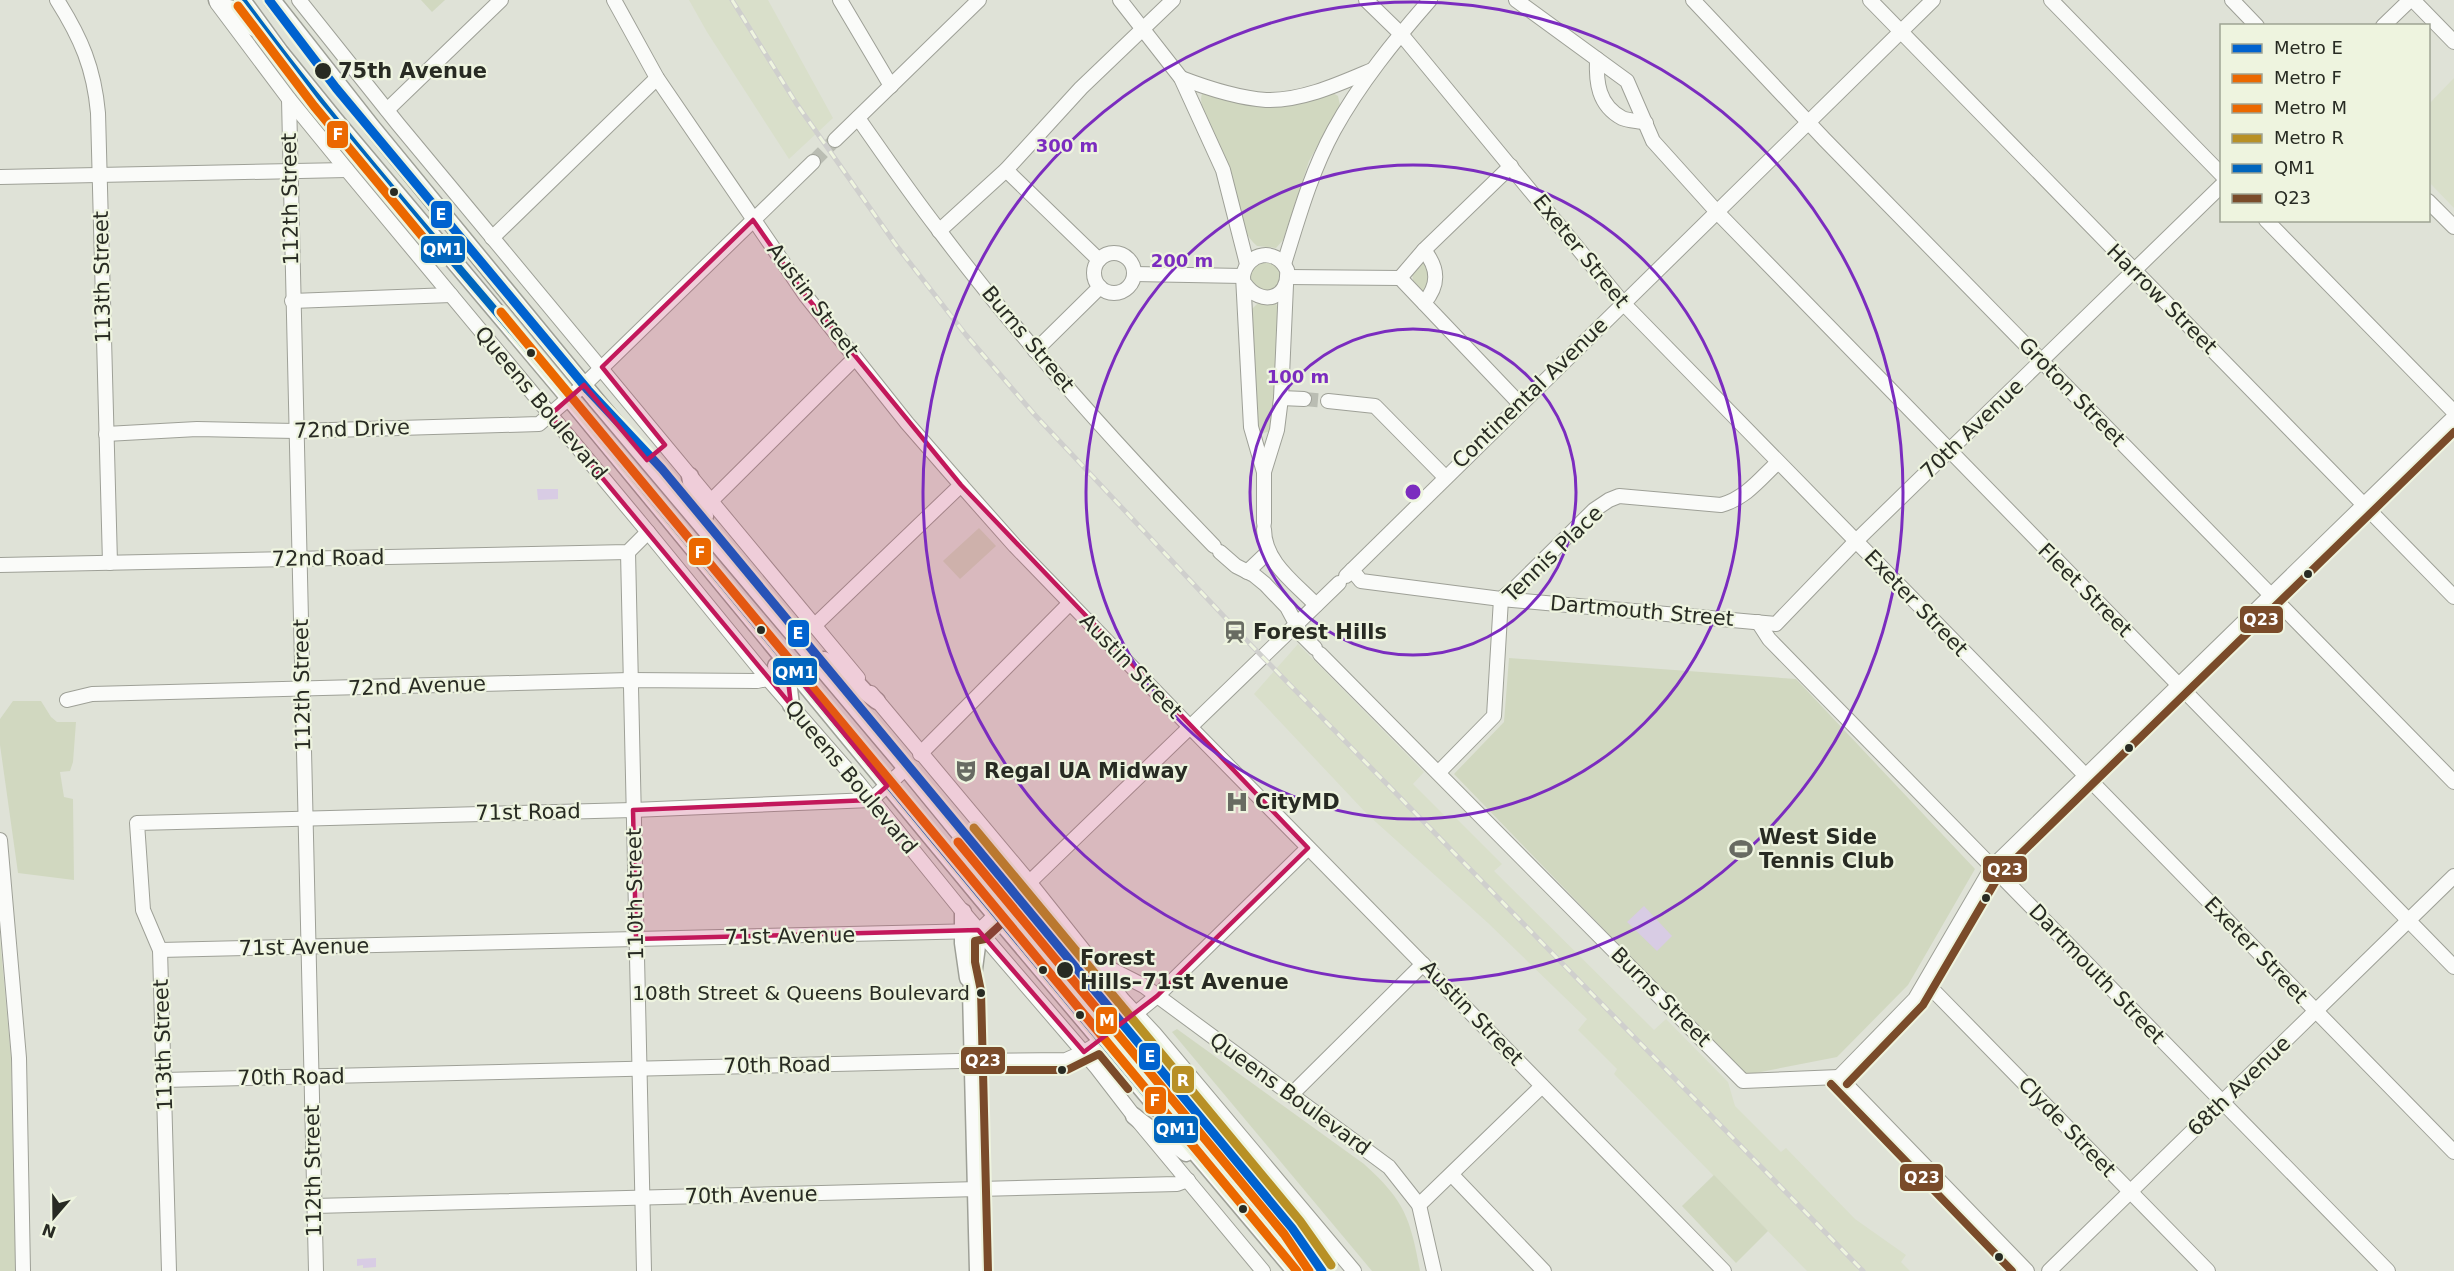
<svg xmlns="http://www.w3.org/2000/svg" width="2454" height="1271" viewBox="0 0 2454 1271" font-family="'DejaVu Sans',sans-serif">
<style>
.built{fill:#d9dfca}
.green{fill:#d1d8c0}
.water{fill:#d8cce4}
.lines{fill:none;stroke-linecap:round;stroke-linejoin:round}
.minor-tunnel{stroke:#babdb3;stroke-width:14;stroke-dasharray:14 7;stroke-linecap:butt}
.minor-casing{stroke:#9ea097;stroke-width:16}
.major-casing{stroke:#9ea097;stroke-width:19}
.minor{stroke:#fafbf9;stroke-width:14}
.major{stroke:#fafbf9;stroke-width:16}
.rail-casing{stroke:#cfcfcd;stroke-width:5}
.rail{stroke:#eef4df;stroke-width:3;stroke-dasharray:9;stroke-linecap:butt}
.bus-1-casing{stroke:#eef4df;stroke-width:12}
.bus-2-casing{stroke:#eef4df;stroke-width:12}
.bus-1{stroke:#0065bd;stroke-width:8}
.bus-2{stroke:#7a4b2a;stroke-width:8}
.metro-1-casing{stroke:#eef4df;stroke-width:14}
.metro-2-casing{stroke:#eef4df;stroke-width:14}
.metro-3-casing{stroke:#eef4df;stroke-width:14}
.metro-4-casing{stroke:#eef4df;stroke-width:14}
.metro-1{stroke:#0062cf;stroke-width:9}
.metro-2{stroke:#eb6800;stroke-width:9}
.metro-3{stroke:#eb6800;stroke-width:9}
.metro-4{stroke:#b89025;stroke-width:9}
.marked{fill:#c2185b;fill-opacity:0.2;stroke:#c2185b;stroke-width:4.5;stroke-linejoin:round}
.ring{fill:none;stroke:#7b2cbf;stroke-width:3}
.stop-dot{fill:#282b23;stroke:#eef4df;stroke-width:2}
.labels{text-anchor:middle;stroke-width:4.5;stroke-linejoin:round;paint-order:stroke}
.bus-label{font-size:20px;fill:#282b23;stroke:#eef4df;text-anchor:end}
.stop-label{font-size:21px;font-weight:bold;fill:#282b23;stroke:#eef4df;text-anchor:start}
.street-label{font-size:21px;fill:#282b23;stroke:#eef4df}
.poi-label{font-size:21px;font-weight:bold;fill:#282b23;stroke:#eef4df;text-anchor:start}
.centre{fill:#7b2cbf;stroke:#eef4df;stroke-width:3}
.ring-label{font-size:18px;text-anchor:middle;font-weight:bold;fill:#7b2cbf;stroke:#eef4df;stroke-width:4.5;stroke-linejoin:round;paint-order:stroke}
.line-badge{stroke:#eef4df;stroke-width:2}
.badge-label{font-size:16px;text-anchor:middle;font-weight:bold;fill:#fff}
</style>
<rect width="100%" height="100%" fill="#dfe2d7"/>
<g class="built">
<path d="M689 0H768L833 118 789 159 707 32Z"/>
<path d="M2454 78V208L2429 182V104Z"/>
<path d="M1298 644 1424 772 1413 784 1448 819 1453 815 1502 864 1494 871 1654 1030 1666 1019 1728 1082 1735 1106 1781 1152 1786 1148 1855 1219 1906 1255 1901 1262 1910 1271H1807L1614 1074 1617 1069 1578 1030 1587 1019 1488 923 1367 814 1254 694Z"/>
</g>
<g class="green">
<path d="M421 0H445L432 12Z"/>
<path d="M1210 92 1231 99 1331 92 1338 96 1340 105 1309 161 1283 240 1276 248 1257 246C1234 226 1237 190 1227 163 1221 149 1196 106 1202 94Z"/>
<path d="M1270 259 1282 271 1279 287 1265 294 1248 280 1253 263Z"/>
<path d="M1420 262 1427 263 1432 281 1424 294 1413 282 1412 272Z"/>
<path d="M1257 304H1276L1280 311 1271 431 1260 434 1258 431 1251 314 1252 309Z"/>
<path d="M979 528 996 546 960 579 943 561Z"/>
<path d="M1509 658 1796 679 1975 869 1908 985 1837 1057 1745 1075 1454 774 1504 722Z"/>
<path d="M13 701H41L51 717 57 722H76L73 762 70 771 60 772 64 797 73 799 74 880 18 873 0 745V719Z"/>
<path d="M0 939 11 1057 16 1271H0Z"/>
<path d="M1177 1029 1364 1164C1405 1201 1410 1218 1420 1271H1372L1172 1032Z"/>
<path d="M1714 1175 1768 1231 1736 1263 1682 1206Z"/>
</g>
<g class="water">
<path d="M537 489H558V499L538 500Z"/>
<path d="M1644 906 1672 936 1657 951 1627 922Z"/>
<path d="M376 1258V1267L363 1268V1265L357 1266V1259Z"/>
</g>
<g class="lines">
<g class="minor-tunnel">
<path d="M813 162 835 140"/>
<path d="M1304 399 1328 401"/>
</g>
<g class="minor-casing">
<g id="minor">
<path d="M57 0C81 38 94 68 98 113L110 563"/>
<path d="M299 0 398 124 858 678"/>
<path d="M614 0 657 78 806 296 907 423 961 485 1015 546 1190 727 1724 1271"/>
<path d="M840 0 891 86"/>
<path d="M1120 0 1181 78 1223 170 1247 264"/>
<path d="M1366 0 1401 34 1623 303 2454 1152"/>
<path d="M1516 0 1627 81 1653 141 1717 212 2454 967"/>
<path d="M1693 0 1825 140 2454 782"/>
<path d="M1870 0 2454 597"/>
<path d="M2051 0 2222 175"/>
<path d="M2232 0 2257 26"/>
<path d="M2413 0 2454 42"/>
<path d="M217 3 289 99 347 170 648 532 768 679 857 781 963 912 1097 1068 1134 1116 1263 1271"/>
<path d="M2383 26 2410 0"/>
<path d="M1597 59C1596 82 1598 105 1622 118 1629 121 1639 121 1646 123"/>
<path d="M1181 78C1207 88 1238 98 1266 100 1302 101 1339 84 1372 70"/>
<path d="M289 99 316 1271"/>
<path d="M387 110 501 0"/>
<path d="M858 118C884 155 910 193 938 229 1022 341 1117 446 1214 546"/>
<path d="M835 140 979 0"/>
<path d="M1006 170 1099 260"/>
<path d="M0 177 347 170"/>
<path d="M2428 201 2454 227"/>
<path d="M2266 220 2454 412"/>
<path d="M939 231 1006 170 1081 88 1173 0"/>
<path d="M492 238 657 78"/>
<circle cx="1114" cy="273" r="20"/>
<path d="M1284 264C1298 219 1311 172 1334 130 1360 83 1394 41 1430 0"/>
<path d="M1134 274 1243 276"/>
<path d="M1287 277 1400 278"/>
<path d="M1400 278 1520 404"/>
<path d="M1400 278 1424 250 1511 166"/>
<path d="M1245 284C1261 307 1290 299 1287 270 1276 247 1247 252 1243 276L1251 427 1264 472V523"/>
<path d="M292 301 451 295"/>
<path d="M1424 303C1439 285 1439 269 1424 250"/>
<path d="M1035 351 1100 287"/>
<path d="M1281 398 1304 399"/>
<path d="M1328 401 1375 406 1445 477"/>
<path d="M106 434 197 429 297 431 539 424 584 385 813 162"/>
<path d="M1264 472 1277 430 1281 398 1286 285"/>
<path d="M711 501 855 358"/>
<path d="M1264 529C1264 562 1295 583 1316 605"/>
<path d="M628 552 644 1271"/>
<path d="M1220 552 1236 566 1254 575 1265 584 1287 607 1302 635 1315 648"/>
<path d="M0 565 628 552 648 532"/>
<path d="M1352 570 1361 581 1501 599 1776 624 1856 541 2222 185"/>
<path d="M1247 572 1268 552"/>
<path d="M1346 576 1933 0"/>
<path d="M1758 622 1769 639 2388 1271"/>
<path d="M815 625 961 485"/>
<path d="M1320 654 1743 1081 1839 1077"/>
<path d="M871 693 1030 883 1123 1000 1154 1033 1354 1271"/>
<path d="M67 700 92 694 630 680 757 681 768 679"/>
<path d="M920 754 1070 603"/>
<path d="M1439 772 1494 716 1501 599 1516 587 1594 510 1609 500 1619 496 1721 505C1746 498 1760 479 1778 462"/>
<path d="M0 840 19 1058 23 1271"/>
<path d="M160 950 979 931 1339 583"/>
<path d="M1095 961 1144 986 1389 1167 1419 1205 1434 1271"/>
<path d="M1926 983 2208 1271"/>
<path d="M1839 1077 1915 999 1992 867 2454 417"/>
<path d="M1839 1077 2027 1271"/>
<path d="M164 1080 959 1061 1066 1060 1084 1052 1102 1041 1157 996 1308 848"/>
<path d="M1291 1095 1423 964"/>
<path d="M1452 1175 1544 1271"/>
<path d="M1419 1205 1542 1086"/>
<path d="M314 1206 1177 1184 1188 1180"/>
<path d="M169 1271 160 950 143 910 137 823 633 810 871 800 906 768"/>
<path d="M2049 1271 2454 876"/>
</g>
</g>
<g class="major-casing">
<g id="major">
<path d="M217 0 225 7 233 9 254 28"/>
<path d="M242 0 280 52 335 120 569 398 981 898 1295 1271"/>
<path d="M272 0 371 126 596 400 906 768 1064 961 1108 1011 1324 1271"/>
<path d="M690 476 694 499 705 516"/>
<path d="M824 660 851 677 864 691 877 701"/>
<path d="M776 666 788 681 791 705"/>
<path d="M963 912V943L968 978"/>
<path d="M1134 1116C1151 1131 1168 1139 1186 1153"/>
<path d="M978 1271 971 991 979 931"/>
</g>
</g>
<use href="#minor" class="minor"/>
<use href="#major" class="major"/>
<g class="rail-casing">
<path id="rail" d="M732 0 796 103 896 245 966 335 1034 414 1248 642 1863 1271"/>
</g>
<use href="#rail" class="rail"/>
<g class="bus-1-casing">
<path id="bus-1" d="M242 0C348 145 470 278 584 416 820 702 1056 988 1295 1271"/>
</g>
<g class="bus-2-casing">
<g id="bus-2">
<path d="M973 1070H1067L1099 1054 1128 1089"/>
<path d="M1831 1084 2012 1271"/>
<path d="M1847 1084 1923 1005 2000 874 2454 432"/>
<path d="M988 1271 981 991 975 962V941L985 939 1012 914 1310 1271"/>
</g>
</g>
<use href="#bus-1" class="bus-1"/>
<use href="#bus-2" class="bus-2"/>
<g class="metro-1-casing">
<path id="metro-1" d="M269 0 336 88 588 390 662 469 1292 1228 1322 1271"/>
</g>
<g class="metro-2-casing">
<g id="metro-2">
<path d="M238 6 314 106 442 260"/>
<path d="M501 312 1297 1271"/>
</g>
</g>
<g class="metro-3-casing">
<path id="metro-3" d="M958 842 1284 1234 1309 1271"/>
</g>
<g class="metro-4-casing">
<path id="metro-4" d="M974 828 1300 1221 1331 1265"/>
</g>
<use href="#metro-1" class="metro-1"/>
<use href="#metro-2" class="metro-2"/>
<use href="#metro-3" class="metro-3"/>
<use href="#metro-4" class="metro-4"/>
</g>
<path class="marked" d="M753 220 806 296 961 485 1308 848 1157 996 1084 1052 978 930 636 939 633 810 871 800 887 786 786 663 791 705 550 415 584 385 647 460 665 445 602 367Z"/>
<g class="ring">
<circle cx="1413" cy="492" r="163"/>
<circle cx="1413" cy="492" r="327"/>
<circle cx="1413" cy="492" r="490"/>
</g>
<defs>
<g id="station-bare" transform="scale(1.8)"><path d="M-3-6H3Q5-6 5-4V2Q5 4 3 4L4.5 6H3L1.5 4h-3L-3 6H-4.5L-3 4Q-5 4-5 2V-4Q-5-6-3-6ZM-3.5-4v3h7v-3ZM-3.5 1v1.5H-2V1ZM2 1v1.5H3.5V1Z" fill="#686b62" stroke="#eef4df" stroke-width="2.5" paint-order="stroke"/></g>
<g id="theatre-bare" transform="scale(1.8)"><path d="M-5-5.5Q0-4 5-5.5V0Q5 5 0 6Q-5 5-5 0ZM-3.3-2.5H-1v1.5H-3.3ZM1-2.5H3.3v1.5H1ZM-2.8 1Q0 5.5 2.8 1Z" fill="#686b62" stroke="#eef4df" stroke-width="2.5" paint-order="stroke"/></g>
<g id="hospital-bare" transform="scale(1.8)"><path d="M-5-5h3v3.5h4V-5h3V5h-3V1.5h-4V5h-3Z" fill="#686b62" stroke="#eef4df" stroke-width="2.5" paint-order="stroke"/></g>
<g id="stadium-bare" transform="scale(1.8)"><path d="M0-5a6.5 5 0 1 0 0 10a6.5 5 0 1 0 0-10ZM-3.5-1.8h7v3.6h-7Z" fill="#686b62" stroke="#eef4df" stroke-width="2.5" paint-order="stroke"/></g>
</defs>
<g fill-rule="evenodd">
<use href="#station-bare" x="1235" y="632"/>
<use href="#theatre-bare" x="966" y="771"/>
<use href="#hospital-bare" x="1237" y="802"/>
<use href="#stadium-bare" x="1741" y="849"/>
</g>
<g class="stop-dot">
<circle cx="323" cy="71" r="9"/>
<circle cx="394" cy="192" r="5"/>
<circle cx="531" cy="353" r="5"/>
<circle cx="2308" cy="574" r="5"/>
<circle cx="761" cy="630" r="5"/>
<circle cx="2129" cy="748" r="5"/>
<circle cx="1986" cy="898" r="5"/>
<circle cx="1043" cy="970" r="5"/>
<circle cx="1065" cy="970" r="9"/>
<circle cx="981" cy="993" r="5"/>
<circle cx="1080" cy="1015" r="5"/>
<circle cx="1062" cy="1070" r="5"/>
<circle cx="1243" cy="1209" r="5"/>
<circle cx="1999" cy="1257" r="5"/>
</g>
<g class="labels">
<g class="bus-label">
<text x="970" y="1000">108th Street &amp; Queens Boulevard</text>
</g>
<g class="stop-label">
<text x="338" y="78">75th Avenue</text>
<text x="1080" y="965">Forest<tspan x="1080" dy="24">Hills–71st Avenue</tspan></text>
</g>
<g class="street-label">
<text transform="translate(290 199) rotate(-91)" y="7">112th Street</text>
<text transform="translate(1581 251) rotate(51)" y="7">Exeter Street</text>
<text transform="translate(102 277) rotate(-91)" y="7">113th Street</text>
<text transform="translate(2162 299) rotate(45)" y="7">Harrow Street</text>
<text transform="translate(813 300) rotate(53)" y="7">Austin Street</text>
<text transform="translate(1028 339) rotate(50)" y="7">Burns Street</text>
<text transform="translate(2072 392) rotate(46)" y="7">Groton Street</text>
<text transform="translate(1530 393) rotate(-44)" y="7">Continental Avenue</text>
<text transform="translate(541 403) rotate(50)" y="7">Queens Boulevard</text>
<text transform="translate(352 429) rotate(-2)" y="7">72nd Drive</text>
<text transform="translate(1972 429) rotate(-44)" y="7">70th Avenue</text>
<text transform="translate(1553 554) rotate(-44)" y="7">Tennis Place</text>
<text transform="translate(328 558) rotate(-1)" y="7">72nd Road</text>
<text transform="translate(2085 590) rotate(45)" y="7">Fleet Street</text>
<text transform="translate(1916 603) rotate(46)" y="7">Exeter Street</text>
<text transform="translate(1642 611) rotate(5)" y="7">Dartmouth Street</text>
<text transform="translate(1131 666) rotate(46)" y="7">Austin Street</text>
<text transform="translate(302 685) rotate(-91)" y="7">112th Street</text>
<text transform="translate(417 686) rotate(-2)" y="7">72nd Avenue</text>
<text transform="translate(851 777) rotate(50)" y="7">Queens Boulevard</text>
<text transform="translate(528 812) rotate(-1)" y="7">71st Road</text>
<text transform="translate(635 894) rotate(-91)" y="7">110th Street</text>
<text transform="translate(790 936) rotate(-1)" y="7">71st Avenue</text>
<text transform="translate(304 947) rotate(-1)" y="7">71st Avenue</text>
<text transform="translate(2256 950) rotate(46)" y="7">Exeter Street</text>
<text transform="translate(2097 974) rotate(46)" y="7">Dartmouth Street</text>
<text transform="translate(1661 997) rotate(45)" y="7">Burns Street</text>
<text transform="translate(1472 1013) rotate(46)" y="7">Austin Street</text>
<text transform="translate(163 1045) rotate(-92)" y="7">113th Street</text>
<text transform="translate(777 1065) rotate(-1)" y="7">70th Road</text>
<text transform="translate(291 1077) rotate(-1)" y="7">70th Road</text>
<text transform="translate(2239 1086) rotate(-44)" y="7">68th Avenue</text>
<text transform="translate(1290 1094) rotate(36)" y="7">Queens Boulevard</text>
<text transform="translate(2067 1127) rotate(46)" y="7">Clyde Street</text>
<text transform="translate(313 1171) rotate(-91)" y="7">112th Street</text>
<text transform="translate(751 1195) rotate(-1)" y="7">70th Avenue</text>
</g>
<g class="poi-label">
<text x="1253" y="639">Forest Hills</text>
<text x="984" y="778">Regal UA Midway</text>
<text x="1255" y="809">CityMD</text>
<text x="1759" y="844">West Side<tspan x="1759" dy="24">Tennis Club</tspan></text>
</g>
</g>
<circle cx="1413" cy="492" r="9" class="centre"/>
<g class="ring-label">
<text x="1067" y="152">300 m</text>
<text x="1182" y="267">200 m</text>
<text x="1298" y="383">100 m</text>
</g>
<g class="line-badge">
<rect x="326" y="120" width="23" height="29" rx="6" fill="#eb6800"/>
<rect x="430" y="200" width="23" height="29" rx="6" fill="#0062cf"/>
<rect x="420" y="235" width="46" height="29" rx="6" fill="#0065bd"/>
<rect x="688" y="537" width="24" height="29" rx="6" fill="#eb6800"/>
<rect x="2239" y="605" width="45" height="29" rx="6" fill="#7a4b2a"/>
<rect x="787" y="619" width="23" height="29" rx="6" fill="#0062cf"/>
<rect x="772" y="657" width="46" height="29" rx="6" fill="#0065bd"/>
<rect x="1982" y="855" width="46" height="28" rx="6" fill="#7a4b2a"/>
<rect x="1095" y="1006" width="23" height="29" rx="6" fill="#eb6800"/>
<rect x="1138" y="1042" width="23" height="29" rx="6" fill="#0062cf"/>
<rect x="960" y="1046" width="46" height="29" rx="6" fill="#7a4b2a"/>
<rect x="1171" y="1065" width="24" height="29" rx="6" fill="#b89025"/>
<rect x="1144" y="1086" width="23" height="29" rx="6" fill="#eb6800"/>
<rect x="1153" y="1115" width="46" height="29" rx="6" fill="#0065bd"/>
<rect x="1899" y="1163" width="45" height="29" rx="6" fill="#7a4b2a"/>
</g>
<g class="badge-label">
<text x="338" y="140">F</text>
<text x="441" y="220">E</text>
<text x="443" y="255">QM1</text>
<text x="700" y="558">F</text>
<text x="2261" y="625">Q23</text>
<text x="798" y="639">E</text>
<text x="795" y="678">QM1</text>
<text x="2005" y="875">Q23</text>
<text x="1107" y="1026">M</text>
<text x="1150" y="1062">E</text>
<text x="983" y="1066">Q23</text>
<text x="1183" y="1086">R</text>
<text x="1155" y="1106">F</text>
<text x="1176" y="1135">QM1</text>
<text x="1922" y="1183">Q23</text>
</g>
<rect x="2220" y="24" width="210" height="198" fill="#eef4df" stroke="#9fa494" stroke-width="1.5"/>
<rect x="2232" y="44" width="30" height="9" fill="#0062cf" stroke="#9fa494" stroke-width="1.5"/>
<text x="2274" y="54" font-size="18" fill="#282b23">Metro E</text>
<rect x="2232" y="74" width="30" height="9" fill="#eb6800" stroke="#9fa494" stroke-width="1.5"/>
<text x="2274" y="84" font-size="18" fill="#282b23">Metro F</text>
<rect x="2232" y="104" width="30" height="9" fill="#eb6800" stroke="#9fa494" stroke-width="1.5"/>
<text x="2274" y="114" font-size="18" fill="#282b23">Metro M</text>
<rect x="2232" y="134" width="30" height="9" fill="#b89025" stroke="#9fa494" stroke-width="1.5"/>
<text x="2274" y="144" font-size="18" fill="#282b23">Metro R</text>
<rect x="2232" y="164" width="30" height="9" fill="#0065bd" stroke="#9fa494" stroke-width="1.5"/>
<text x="2274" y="174" font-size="18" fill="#282b23">QM1</text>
<rect x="2232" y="194" width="30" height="9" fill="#7a4b2a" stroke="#9fa494" stroke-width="1.5"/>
<text x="2274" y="204" font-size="18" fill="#282b23">Q23</text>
<g transform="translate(54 1217) rotate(200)" stroke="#eef4df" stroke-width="4.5" paint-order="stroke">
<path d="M0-4.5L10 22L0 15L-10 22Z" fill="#282b23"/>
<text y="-9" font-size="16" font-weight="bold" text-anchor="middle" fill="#282b23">N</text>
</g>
</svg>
